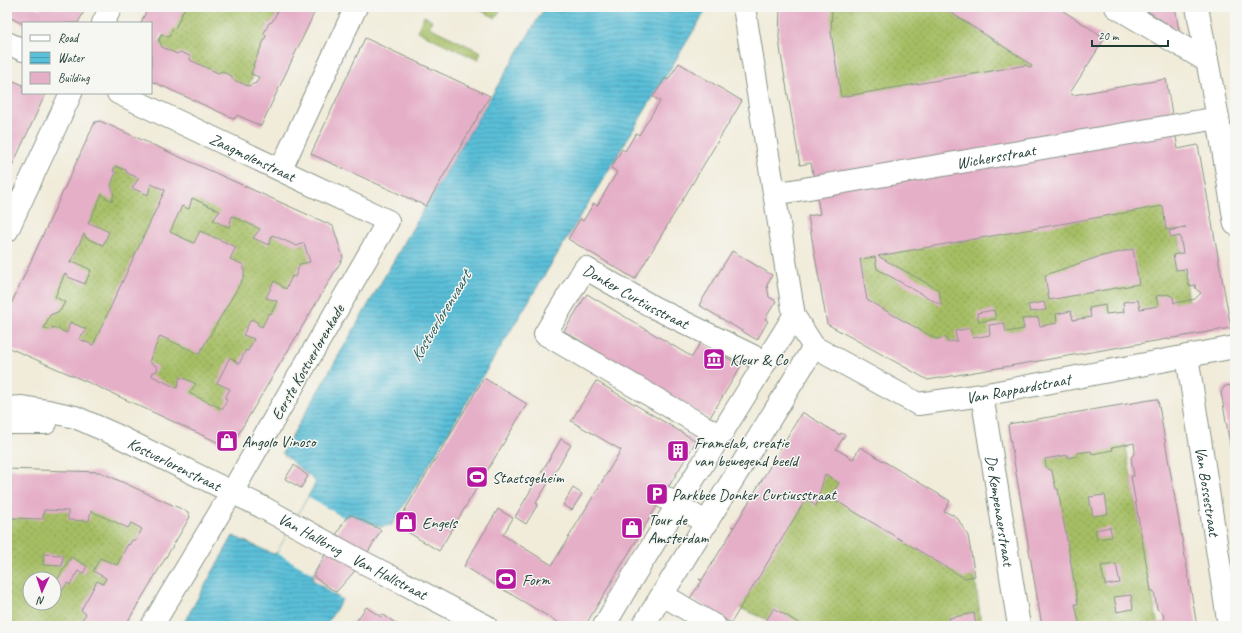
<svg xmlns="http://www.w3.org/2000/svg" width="1242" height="633" viewBox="0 0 1242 633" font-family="Caveat,sans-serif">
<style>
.grass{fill:url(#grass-tufts);stroke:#627e4c}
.garden{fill:url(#garden-dots);stroke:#627e4c;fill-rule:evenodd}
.water{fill:url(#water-rules);stroke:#3c7e86}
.pier{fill:#f1ecda}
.building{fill:#e5afc7;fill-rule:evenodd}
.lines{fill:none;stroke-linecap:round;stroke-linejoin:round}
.minor-casing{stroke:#889487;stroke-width:24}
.minor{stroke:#fff;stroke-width:22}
.labels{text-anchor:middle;stroke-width:3;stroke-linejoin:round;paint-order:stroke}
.street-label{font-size:16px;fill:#1f3d34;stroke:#f6f6f2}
.poi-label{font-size:16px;fill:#1f3d34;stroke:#f6f6f2;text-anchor:start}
.water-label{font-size:17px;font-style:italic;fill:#2e5e5d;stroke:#f6f6f2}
</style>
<defs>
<pattern id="grass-tufts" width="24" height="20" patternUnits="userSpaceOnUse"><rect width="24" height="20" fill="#a5be63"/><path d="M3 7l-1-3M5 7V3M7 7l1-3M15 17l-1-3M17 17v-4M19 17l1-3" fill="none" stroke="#869c52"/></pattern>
<pattern id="garden-dots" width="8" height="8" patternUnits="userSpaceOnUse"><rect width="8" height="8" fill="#a5be63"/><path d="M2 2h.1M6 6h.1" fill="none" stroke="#869c52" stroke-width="1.8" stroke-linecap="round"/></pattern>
<pattern id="water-rules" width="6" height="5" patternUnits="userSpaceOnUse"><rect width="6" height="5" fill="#5abfd8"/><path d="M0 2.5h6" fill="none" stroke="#4a9cb0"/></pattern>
</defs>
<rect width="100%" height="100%" fill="#f6f6f2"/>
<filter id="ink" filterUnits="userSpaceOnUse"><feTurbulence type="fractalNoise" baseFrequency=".025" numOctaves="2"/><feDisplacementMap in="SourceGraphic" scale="8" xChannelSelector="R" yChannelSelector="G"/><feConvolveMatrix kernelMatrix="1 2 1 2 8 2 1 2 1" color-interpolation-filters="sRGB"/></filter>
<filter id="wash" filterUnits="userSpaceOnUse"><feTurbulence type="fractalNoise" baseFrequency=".012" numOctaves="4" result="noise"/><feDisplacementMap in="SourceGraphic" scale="16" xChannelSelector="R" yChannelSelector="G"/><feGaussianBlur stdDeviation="0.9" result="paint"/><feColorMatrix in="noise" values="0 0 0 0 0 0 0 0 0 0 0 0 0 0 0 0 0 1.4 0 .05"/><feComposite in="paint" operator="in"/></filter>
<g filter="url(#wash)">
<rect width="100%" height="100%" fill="#f1ecda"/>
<g class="grass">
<path d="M474 7H494L500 10 496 18Z"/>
<path d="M424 16 432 20 429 27 481 52 478 60 417 31Z"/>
</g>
<g class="garden">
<path d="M177 7H286L242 99 151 62Z"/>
<path d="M829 7H972L1056 59 1044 87 836 119Z"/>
<path d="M115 157 317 250 225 422 27 338Z"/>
<path d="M1173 197 1190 307 940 355 861 313 853 256Z"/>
<path d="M1124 437 1158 626H1071L1037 451Z"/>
<path d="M820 466 975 573 981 626H782L726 602Z"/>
<path d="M7 497 103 500 160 535 99 626H7ZM30 579H54V603H30Z"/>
</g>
<path class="water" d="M545 7H708L392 525 381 527 348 515 313 574V580L342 600 325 626H182L233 536 273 554 277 553 316 482 282 453 433 193Z"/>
<path class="pier" d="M308 497 346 519 313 574 277 553Z"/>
<g id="blocks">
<g class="building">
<path d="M7 7H35L40 9 41 7H86L78 23 23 24 7 16Z"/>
<path d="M148 7H185L175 29 173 28 169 37 161 34 159 40 162 47 177 54 180 52 190 56V60L218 73 221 71 232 76V79L248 86 256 83 259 77 251 74 254 66 253 65 266 36 264 33 269 23 272 22 280 7H317L261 126 237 115 235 119 151 81V23H141Z"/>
<path d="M780 7H832L831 32 841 97 1026 65 1031 68 1032 66 1023 59 942 7H1057L1105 38 1070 93 1073 95 1166 79 1178 149 1198 145 1231 328 928 380 827 324 808 216 820 214 811 163 800 165 781 55 779 37ZM1163 206 1166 230 1186 227 1169 231 1171 238 1180 236 1183 253 1173 255 1176 270 1186 269 1189 286 1195 285 1196 289 1201 293 1195 299 1174 303 1173 297 1168 294 1156 296 1158 306 1140 309 1138 300 1123 302 1124 312 1106 314 1105 305 1089 308 1091 317 1073 320 1071 311 1056 314 1057 323 1040 326 1038 317 1022 319 1024 329 1006 332 1004 323 989 325 990 335 973 338 971 328 955 331 957 341 947 342 946 337 936 339 867 300 860 259 875 257 877 269 941 305 939 290 878 256Z"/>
<path d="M1141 7H1175L1179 31 1169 25Z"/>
<path d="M365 38 490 96 426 206 311 154Z"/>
<path d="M679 63 742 101 635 279 568 239 580 219 583 221 594 203 597 206 617 172 611 168 622 149 625 151 636 133 639 135 660 101 653 97 665 78 668 80Z"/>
<path d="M7 78 23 85V93H40L45 95 7 177Z"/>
<path d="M100 121 333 226 343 258 230 448 92 384 7 347V313L95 122ZM115 166 126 170 127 173 139 178 132 188 148 195 151 184 165 190 93 345 79 339 81 335 84 334 86 329 70 322 67 333 53 327 52 330 44 328 50 315 60 311 65 302 55 297 65 273 68 277 85 284 91 270 75 262 70 263 84 234 86 238 103 245 109 232 92 224H88L102 194 105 197 112 201 114 195 111 185 116 172 113 171ZM192 198 220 211 213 220 221 224 229 227 232 216 260 229 253 238 269 245 272 235 297 246 304 243 310 262 300 264 295 277 292 276 286 289 282 287 281 285 274 281 266 298 277 301 271 314 269 313 262 327 258 325 257 322 251 319 243 335 254 339 248 351 246 350 239 364 230 357 217 383 230 389 225 398 227 399 223 409 189 393 196 384 188 380 180 377 177 388 152 376 153 372H156L158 367 149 362 160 336 199 354 244 277V265L230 259 236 247 200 231 194 243 170 232 182 206 189 209Z"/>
<path d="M1133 249 1139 284 1049 300 1045 275 1098 257Z"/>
<path d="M732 251 772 275 767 285 769 297 776 301 765 319 768 321 757 340 699 305Z"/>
<path d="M587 294 692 357 701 342 741 366 709 419 564 331Z"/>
<path d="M1044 302 1046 310 1030 312 1028 305Z"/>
<path d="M994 310 996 319 979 322 977 313Z"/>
<path d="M484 378 527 404 439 551 396 525Z"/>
<path d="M596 381 696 441 585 626H564L464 566 498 509 513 518 503 535 552 565 621 450 571 421Z"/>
<path d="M1235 385V468H1234L1221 392 1225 386Z"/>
<path d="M1156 399 1158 400 1197 626H1144L1164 621 1163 613 1157 609 1154 591H1151L1131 476H1134L1131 458 1135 452 1134 443 1112 447 1113 450 1092 454 1091 451 1077 453V456L1068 458V455L1045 459 1046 467 1052 471 1056 489H1058L1078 604H1075L1079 622 1076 626H1042L1008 426 1009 424 1026 421Z"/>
<path d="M802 412 840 435 841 433 845 435 836 449 853 459 860 447 950 501 944 511 952 515V514L958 519 968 536 975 576 964 578 830 497 839 483 825 474 816 506 806 499 731 623 690 598 702 581 699 579 702 580 734 528 731 526 734 527Z"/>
<path d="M561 439 571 445 536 503 538 504 526 524 515 517Z"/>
<path d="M294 465 308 476 301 488 285 479Z"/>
<path d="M7 469 100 472 188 512 190 517 125 626H78L86 614 81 610 97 581 103 584 106 578 93 571 100 558 117 565 128 544 129 545 132 540H136L142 529 131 523 128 528 91 511 89 521 68 520V511L44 510 43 519 7 518Z"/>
<path d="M573 488 582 494 572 510 563 505Z"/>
<path d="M1105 495 1108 514 1093 516 1089 497Z"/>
<path d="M352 515 381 530 361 564 336 592 314 577V574L346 518 348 516Z"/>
<path d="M1110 527 1112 537 1097 539 1095 530Z"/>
<path d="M43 554 63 555 62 566 43 565Z"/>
<path d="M71 557 87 566 83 574 78 571 70 585 67 583 54 605V585Z"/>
<path d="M1116 564 1120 583 1105 585 1101 566Z"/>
<path d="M1131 595 1133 609 1117 612 1114 597Z"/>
<path d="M366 607 381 617 382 614 400 626H350L353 621 356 622Z"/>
<path d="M774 608 800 624 804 626H763Z"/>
<path d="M974 613 976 626H950L949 618Z"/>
<path d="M1141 622 1142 626H1132V624Z"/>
</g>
</g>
</g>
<g filter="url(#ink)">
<use href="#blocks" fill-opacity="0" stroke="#889487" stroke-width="1"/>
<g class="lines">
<g class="minor-casing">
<g id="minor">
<path id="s1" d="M744 7 794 316 814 347 918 404 982 395 1235 347"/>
<path d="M1116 7 1207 61"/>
<path d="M1197 7 1218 118 1235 224"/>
<path d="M103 23 111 7"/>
<path d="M7 43 23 50"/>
<path id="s2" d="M118 93 388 221 232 492 152 626"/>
<path d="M281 169 356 7"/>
<path id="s3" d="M774 194 1218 118"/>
<path d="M7 231 71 93"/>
<path id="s4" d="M1187 356 1229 626"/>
<path id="s5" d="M982 395 1019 626"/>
<path id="s6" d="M7 408 22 407 48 411 75 417 116 435 262 507 359 560 486 626"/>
<path d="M7 423H46"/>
<path id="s7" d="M720 436 545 334 585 268 653 307 765 362"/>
<path d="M662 496 707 523"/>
<path d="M663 595 715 626"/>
<path d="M604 626 631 580 794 316"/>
<path d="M643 626 814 347"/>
</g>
</g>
<use href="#minor" class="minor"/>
</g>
</g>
<defs>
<g id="museum-square" transform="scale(1.15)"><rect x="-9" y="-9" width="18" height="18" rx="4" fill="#b5179e" stroke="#f6f6f2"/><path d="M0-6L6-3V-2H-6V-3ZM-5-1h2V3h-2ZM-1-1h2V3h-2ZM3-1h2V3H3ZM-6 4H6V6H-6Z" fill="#fff"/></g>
<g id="shop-square" transform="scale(1.15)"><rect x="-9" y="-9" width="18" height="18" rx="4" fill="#b5179e" stroke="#f6f6f2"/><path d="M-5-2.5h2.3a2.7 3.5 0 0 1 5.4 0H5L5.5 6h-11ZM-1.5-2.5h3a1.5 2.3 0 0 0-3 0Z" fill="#fff"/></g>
<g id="building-square" transform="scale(1.15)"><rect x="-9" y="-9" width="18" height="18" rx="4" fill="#b5179e" stroke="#f6f6f2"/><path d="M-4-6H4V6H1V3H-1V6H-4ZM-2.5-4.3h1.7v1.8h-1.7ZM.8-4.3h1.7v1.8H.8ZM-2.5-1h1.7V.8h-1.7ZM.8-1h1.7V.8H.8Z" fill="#fff"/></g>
<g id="stadium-square" transform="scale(1.15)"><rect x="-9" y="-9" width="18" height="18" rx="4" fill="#b5179e" stroke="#f6f6f2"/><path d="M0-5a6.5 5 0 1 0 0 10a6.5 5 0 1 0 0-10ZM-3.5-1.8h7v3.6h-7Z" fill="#fff"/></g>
<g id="parking-square" transform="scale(1.15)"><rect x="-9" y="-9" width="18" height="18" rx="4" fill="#b5179e" stroke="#f6f6f2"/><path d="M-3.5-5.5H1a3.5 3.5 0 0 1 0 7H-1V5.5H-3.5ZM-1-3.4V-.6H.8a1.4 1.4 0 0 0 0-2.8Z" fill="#fff"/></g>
</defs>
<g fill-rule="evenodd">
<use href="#museum-square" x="714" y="359"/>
<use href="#shop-square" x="227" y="441"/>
<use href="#building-square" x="678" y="451"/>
<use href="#stadium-square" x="477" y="477"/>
<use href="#parking-square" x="657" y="494"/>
<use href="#shop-square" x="406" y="522"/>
<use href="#shop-square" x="632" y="528"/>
<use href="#stadium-square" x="506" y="579"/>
</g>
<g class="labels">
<g class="street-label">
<text dy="6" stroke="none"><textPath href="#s2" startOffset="149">Zaagmolenstraat</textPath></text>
<text dy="6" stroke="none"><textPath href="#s3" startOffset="225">Wichersstraat</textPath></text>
<text dy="6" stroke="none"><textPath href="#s7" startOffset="338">Donker Curtiusstraat</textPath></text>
<text transform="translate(307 362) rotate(-60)" y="6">Eerste Kostverlorenkade</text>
<text dy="6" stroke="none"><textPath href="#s1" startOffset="570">Van Rappardstraat</textPath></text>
<text dy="6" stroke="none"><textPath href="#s6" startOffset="179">Kostverlorenstraat</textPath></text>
<text dy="6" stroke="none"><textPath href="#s4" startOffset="137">Van Bossestraat</textPath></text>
<text dy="6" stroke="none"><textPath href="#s5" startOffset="117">De Kempenaerstraat</textPath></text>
<text dy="6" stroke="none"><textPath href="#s6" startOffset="332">Van Hallbrug</textPath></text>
<text dy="6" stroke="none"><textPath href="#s6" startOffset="422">Van Hallstraat</textPath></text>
</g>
<g class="poi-label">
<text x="730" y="365">Kleur &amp; Co</text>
<text x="242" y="447">Angolo Vinoso</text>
<text x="694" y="448">Framelab, creatie<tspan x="694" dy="18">van bewegend beeld</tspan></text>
<text x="492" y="483">Staetsgeheim</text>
<text x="672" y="500">Parkbee Donker Curtiusstraat</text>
<text x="648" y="525">Tour de<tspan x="648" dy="18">Amsterdam</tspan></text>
<text x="422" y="528">Engels</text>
<text x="522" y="585">Form</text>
</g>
<g class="water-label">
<text transform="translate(440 316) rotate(-59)" y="6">Kostverlorenvaart</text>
</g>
</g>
<rect width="1242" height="633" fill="none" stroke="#f6f6f2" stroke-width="24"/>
<rect x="22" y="22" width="130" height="72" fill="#f6f6f2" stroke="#a0aca6"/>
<rect x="30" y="35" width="20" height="6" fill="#ffffff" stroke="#a0aca6"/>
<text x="58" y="42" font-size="12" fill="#1f3d34">Road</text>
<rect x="30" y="52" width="20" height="12" fill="url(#water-rules)" stroke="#a0aca6"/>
<text x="58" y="62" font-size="12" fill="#1f3d34">Water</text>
<rect x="30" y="72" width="20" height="12" fill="#e5afc7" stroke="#a0aca6"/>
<text x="58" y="82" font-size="12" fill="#1f3d34">Building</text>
<g transform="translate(42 591) rotate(183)"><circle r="19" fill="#f6f6f2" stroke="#a0aca6"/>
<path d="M0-3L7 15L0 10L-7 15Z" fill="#b5179e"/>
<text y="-6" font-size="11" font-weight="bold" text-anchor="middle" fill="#1f3d34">N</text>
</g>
<path d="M1092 40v6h76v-6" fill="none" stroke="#1f3d34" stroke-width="2"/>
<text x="1098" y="40" font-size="12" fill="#1f3d34" stroke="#f6f6f2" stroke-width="3" paint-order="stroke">20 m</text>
</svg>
